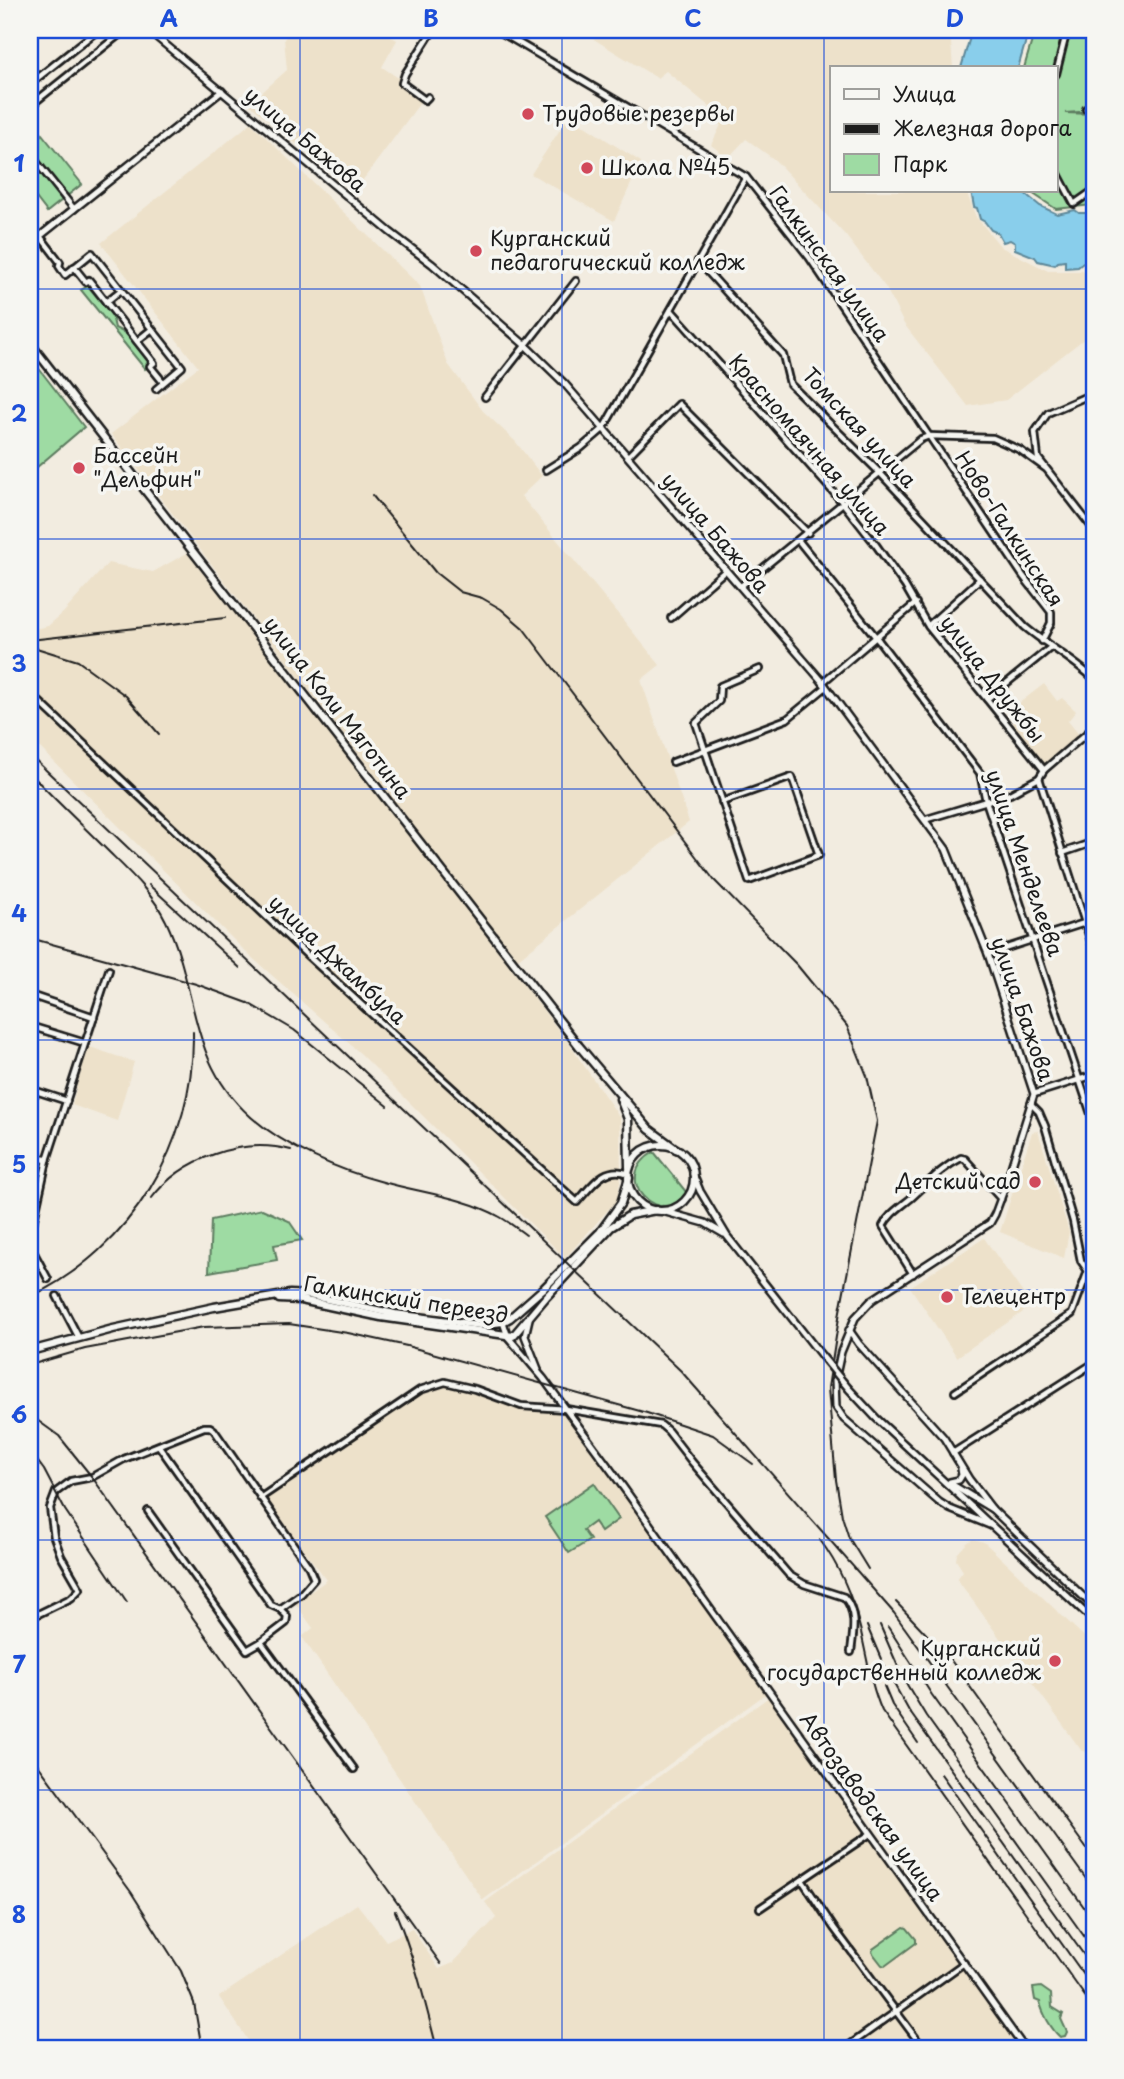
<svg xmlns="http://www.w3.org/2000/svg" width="1124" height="2079" viewBox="0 0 1124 2079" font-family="'Playpen Sans',sans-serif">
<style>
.built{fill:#ede1ca}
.green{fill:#9edba3;stroke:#5d7c60;stroke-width:2}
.water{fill:#89ceeb;stroke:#5d8798;stroke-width:2}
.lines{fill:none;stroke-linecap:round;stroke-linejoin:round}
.minor-casing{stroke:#1c1c1c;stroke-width:10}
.tertiary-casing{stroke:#1c1c1c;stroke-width:10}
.secondary-casing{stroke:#1c1c1c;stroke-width:10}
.primary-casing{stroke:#1c1c1c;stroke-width:11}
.minor{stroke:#f6f6f2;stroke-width:4.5}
.tertiary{stroke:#f6f6f2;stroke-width:5}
.secondary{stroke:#f6f6f2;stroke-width:5}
.primary{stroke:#f6f6f2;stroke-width:6}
.rail{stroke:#1c1c1c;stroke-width:2}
.secondary-bridge-casing{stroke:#1c1c1c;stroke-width:10;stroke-linecap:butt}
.secondary-bridge{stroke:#f6f6f2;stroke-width:5}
.grid{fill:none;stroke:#1d4ed8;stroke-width:2;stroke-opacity:0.55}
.poi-dot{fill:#d1495b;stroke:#f6f6f2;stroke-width:2.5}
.labels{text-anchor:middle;stroke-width:7;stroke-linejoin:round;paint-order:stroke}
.poi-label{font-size:21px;fill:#1c1c1c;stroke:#f6f6f2;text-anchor:start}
.street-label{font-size:21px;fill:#1c1c1c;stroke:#f6f6f2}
.neatline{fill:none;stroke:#1d4ed8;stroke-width:2.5}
.grid-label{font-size:23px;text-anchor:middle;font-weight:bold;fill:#1d4ed8}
</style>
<rect width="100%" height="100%" fill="#f2ece0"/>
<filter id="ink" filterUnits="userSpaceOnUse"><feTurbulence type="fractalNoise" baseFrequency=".0143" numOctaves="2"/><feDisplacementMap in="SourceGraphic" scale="14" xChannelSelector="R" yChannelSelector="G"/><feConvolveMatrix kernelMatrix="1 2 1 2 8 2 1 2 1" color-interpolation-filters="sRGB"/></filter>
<g filter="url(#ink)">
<g class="built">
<path d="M291 30H380L397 40 382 67 425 96 354 192 249 104 287 70 284 39Z"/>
<path d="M579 30H950L953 68H832V191H966L976 217 1001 247 1048 271H1094V331L1006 400 968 406 904 324 886 288 846 236 775 160 746 139 728 158 711 145 721 125 708 115 710 107 666 71 657 78Z"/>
<path d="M569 116 641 162 614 221 531 174Z"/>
<path d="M251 123 420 286 448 364 483 411 515 441 542 476 521 496 660 665 641 680 689 822 517 960 111 434 198 367 101 243Z"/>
<path d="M187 553 372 785 569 1044 620 1118 621 1177 617 1200 565 1258 361 1054 249 955 30 738V630L48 626 64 612 108 563 153 572Z"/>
<path d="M1044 684 1057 701 1062 698 1076 711 1068 721 1080 736 1046 767 1010 726 1020 716 1014 707Z"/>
<path d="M87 1046 134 1062 117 1121 72 1105Z"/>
<path d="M1038 1131 1069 1232 1064 1258 1000 1232 1032 1132Z"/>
<path d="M984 1238 1032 1306 957 1357 910 1287Z"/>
<path d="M445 1384 477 1391 521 1407 565 1411 767 1693 483 1900 302 1637 313 1628 295 1603 327 1580 264 1498 422 1391Z"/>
<path d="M973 1539 984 1542 1094 1646V1755L1081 1750 957 1579 963 1571 956 1560 957 1554 967 1543Z"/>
<path d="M769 1697 1023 2049H254L219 1997 357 1904 386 1941 412 1929 439 1969 453 1963 496 1918 485 1902Z"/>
</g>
<g class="green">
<path d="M1035 30H1094V111L1065 113 1094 114V204L1092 205 1056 209 1029 191H1056V68H1024Z"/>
<path d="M34 124 82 184 47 212 30 190V128Z"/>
<path d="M88 286 112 315 115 328 127 334 148 360V366L145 369 81 290Z"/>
<path d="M30 357 84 427 30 473Z"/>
<path d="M654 1152 687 1193C660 1230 608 1179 654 1152Z"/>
<path d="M262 1209 289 1221 302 1240 274 1245 277 1260 209 1272 211 1220Z"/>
<path d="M594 1483 619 1519 601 1532 594 1522 583 1530 590 1540 569 1553 545 1517Z"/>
<path d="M904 1927 907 1928 916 1939V1943L885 1966 882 1965 872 1952 873 1949Z"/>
<path d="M1041 1987 1051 1994 1052 2007 1063 2014 1061 2019 1067 2032 1065 2036 1060 2037C1052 2030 1042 2013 1040 2002L1035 2000 1033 1988Z"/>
</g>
<g class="water">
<path d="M972 30H1029L1018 68H961Z"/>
<path d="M971 191H1022L1040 206 1057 214 1075 210 1079 213H1094V269L1091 270 1087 264 1083 263 1078 267 1065 268V261L1058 262 1055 265 1038 261 1035 257 1015 249V243L1010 240 1003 242 998 233 991 230 985 222 980 219 977 208 974 207Z"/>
</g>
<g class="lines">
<g class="minor-casing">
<g id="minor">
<path d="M497 30 746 177 809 257 1023 576 1051 612V623L1042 641"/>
<path d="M1056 74 1067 30"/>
<path d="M30 84 98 30"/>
<path d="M428 97 425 100 402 83 405 74 433 30"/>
<path d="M30 106 125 30"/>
<path d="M1086 109 1094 106"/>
<path d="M30 154 74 209"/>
<path d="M1056 170 1074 204 1094 190"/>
<path d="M40 236 60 262 59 266 65 275 92 253 182 367 156 389"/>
<path d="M698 261 783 355 790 384 879 472 1025 627C1048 646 1073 659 1094 679"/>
<path d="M74 267 86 282 89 280 154 363 150 366 163 382"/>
<path d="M106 302 121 290"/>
<path d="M671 310 843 503 876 545 905 586 928 626 1044 770"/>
<path d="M137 341 152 329"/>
<path d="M1094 393 1048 413 1035 432 1038 458 1094 530"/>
<path d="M485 397 576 281"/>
<path d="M628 456 679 404 808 533"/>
<path d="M546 470 581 448 603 429 746 177"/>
<path d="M798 540 879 641 980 773 986 801 1094 1123"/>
<path d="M741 586 921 439 929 436 993 438 1020 450 1045 468"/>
<path d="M671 618 726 570"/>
<path d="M929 625 980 579"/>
<path d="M823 682 916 603"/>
<path d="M30 693 307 955 577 1202C592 1186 604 1164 629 1174"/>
<path d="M987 699 1050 648"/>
<path d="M673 762 787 719 826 687"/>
<path d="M1039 778 1094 951"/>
<path d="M1024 786 1039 778 1044 770 1094 727"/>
<path d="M722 802 792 777 819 855 749 881 696 723 719 701 720 686 760 669"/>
<path d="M927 819 1010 794 1021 788"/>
<path d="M1062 853 1094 842"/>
<path d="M988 954 1094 920"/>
<path d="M30 995 94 1017"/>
<path d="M30 1026 85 1043"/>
<path d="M30 1089 67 1101"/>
<path d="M1034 1094 1094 1075"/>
<path d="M1031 1104 1039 1112 1045 1126 1073 1221 1081 1261 1088 1271"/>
<path d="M913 1274 883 1226C889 1214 899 1208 910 1199 927 1184 941 1168 961 1158L965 1159 1001 1199"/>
<path d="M48 1279 32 1249 31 1233 47 1160 109 970"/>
<path d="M57 1296 79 1338"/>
<path d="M955 1392 1072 1314 1088 1271"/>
<path d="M159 1446 271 1605 280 1609 287 1616 286 1623 261 1642"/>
<path d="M953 1453 1094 1363"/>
<path d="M260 1498 420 1390 445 1382 475 1389 521 1406 566 1409 661 1425 668 1431 692 1462 789 1575 804 1584 844 1597C858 1612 853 1634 851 1652"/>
<path d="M148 1511 247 1650 261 1642 354 1769"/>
<path d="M30 1618 71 1598 80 1589 61 1556 54 1537 50 1508 56 1492 71 1481 92 1477 124 1459 204 1427H210L214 1430 309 1567 314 1579 301 1594 280 1609"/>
<path d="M802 1880 834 1928 924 2049"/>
<path d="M760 1908 870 1834"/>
<path d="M844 2049 964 1963"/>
</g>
</g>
<g class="tertiary-casing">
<g id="tertiary">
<path d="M30 244 222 91"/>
<path d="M30 1155 47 1160"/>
<path d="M529 1319 525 1336 538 1369"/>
<path d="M503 1322 508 1337 543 1378 613 1473 1025 2049"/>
</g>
</g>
<g class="secondary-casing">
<g id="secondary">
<path d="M148 30 390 232 432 264 526 346 564 383 821 680 946 849 988 954 1034 1094 1005 1187 995 1214 990 1223 872 1300 855 1318 841 1352 835 1380 836 1407 844 1419 939 1502 950 1509 992 1526"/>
<path d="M693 1174 700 1191 727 1236 821 1355"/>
<path d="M662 1211 705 1223 724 1234"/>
<path d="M849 1330 859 1344 944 1438 969 1479 992 1509"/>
<path d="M849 1389 876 1418 1094 1621"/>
<path d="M950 1482 959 1480 962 1475 961 1469"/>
<path d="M951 1484 992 1509 1094 1607"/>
</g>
</g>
<g class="primary-casing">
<g id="primary">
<path d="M30 343 579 1046 649 1129 676 1149"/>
<path d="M620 1099 628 1119 629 1167"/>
<circle cx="661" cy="1178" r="33"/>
<path d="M279 1299 301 1300 381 1317 513 1336 546 1297 611 1227 630 1215 656 1210"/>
<path d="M30 1351 113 1329 214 1307 290 1294 309 1295 395 1314 480 1325 503 1322 510 1318 544 1288 600 1232 621 1203 629 1178"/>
</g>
</g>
<use href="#minor" class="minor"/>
<use href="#tertiary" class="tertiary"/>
<use href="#secondary" class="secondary"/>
<use href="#primary" class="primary"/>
<g class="rail">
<path d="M372 495 436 573 460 592 482 598 501 609 523 628 714 880 797 965 847 1026 867 1076 877 1121 840 1311 828 1388 836 1480 842 1516 849 1538 868 1569"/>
<path d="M30 640 225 618"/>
<path d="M30 646 78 661 126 696 159 734"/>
<path d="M30 755 681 1371 894 1613 1094 1890"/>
<path d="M30 773C54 799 80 823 105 848 127 870 152 892 166 921 200 992 186 1059 251 1117 287 1148 338 1170 383 1182 422 1193 464 1197 500 1217 509 1222 518 1229 526 1235"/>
<path d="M149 885 240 968"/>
<path d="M30 938 196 984 248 1003 294 1030 388 1106"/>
<path d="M151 1199C182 1158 241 1137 291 1150"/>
<path d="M30 1297C131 1249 195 1143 193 1032"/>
<path d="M30 1365 85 1349 204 1327 289 1324 348 1333 407 1346 647 1413 713 1435 753 1464"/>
<path d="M30 1415 59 1436 92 1477 441 1964"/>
<path d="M30 1451 44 1470 65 1510 127 1602"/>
<path d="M820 1540C840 1567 852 1595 860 1628 867 1656 870 1684 882 1711L1094 2009"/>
<path d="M896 1602 950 1659 1094 1859"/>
<path d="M880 1625 903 1678 926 1716 1094 1950"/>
<path d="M867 1626 884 1666 909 1711 1094 1969"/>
<path d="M888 1627 932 1695 1094 1921"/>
<path d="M884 1686 892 1705 918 1743"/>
<path d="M30 1754 131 1892 181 1971 194 2003 202 2049"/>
<path d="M941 1774 1094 1989"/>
<path d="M395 1911C414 1956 425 2002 437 2049"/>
</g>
<g class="secondary-bridge-casing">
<path id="secondary-bridge" d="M821 1355 849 1389"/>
</g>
<use href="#secondary-bridge" class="secondary-bridge"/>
</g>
</g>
<path class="grid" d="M300 30V2049M562 30V2049M824 30V2049M30 289H1094M30 539H1094M30 789H1094M30 1040H1094M30 1290H1094M30 1540H1094M30 1790H1094"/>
<g class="poi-dot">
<circle cx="528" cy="114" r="7"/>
<circle cx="587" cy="168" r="7"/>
<circle cx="476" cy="251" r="7"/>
<circle cx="79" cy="468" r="7"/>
<circle cx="1035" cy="1182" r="7"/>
<circle cx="947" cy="1297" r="7"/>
<circle cx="1055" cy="1661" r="7"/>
</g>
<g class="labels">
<g class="poi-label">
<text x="542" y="121">Трудовые резервы</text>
<text x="601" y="175">Школа №45</text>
<text x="490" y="246">Курганский<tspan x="490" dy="24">педагогический колледж</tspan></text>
<text x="93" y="463">Бассейн<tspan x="93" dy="24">"Дельфин"</tspan></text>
<text x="1021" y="1189" text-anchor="end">Детский сад</text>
<text x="961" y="1304">Телецентр</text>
<text x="1041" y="1656" text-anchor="end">Курганский<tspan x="1041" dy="24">государственный колледж</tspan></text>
</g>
<g class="street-label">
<text transform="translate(305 140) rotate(40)" y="7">улица Бажова</text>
<text transform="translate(829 264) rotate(54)" y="7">Галкинская улица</text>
<text transform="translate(859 428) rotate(47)" y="7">Томская улица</text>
<text transform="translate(809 445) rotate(49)" y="7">Красномаячная улица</text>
<text transform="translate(1009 529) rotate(57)" y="7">Ново-Галкинская</text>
<text transform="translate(715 533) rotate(49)" y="7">улица Бажова</text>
<text transform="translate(992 679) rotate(52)" y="7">улица Дружбы</text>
<text transform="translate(337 708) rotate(52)" y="7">улица Коли Мяготина</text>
<text transform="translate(1024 863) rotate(71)" y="7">улица Менделеева</text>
<text transform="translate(337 960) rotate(43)" y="7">улица Джамбула</text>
<text transform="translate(1022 1009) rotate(71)" y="7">улица Бажова</text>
<text transform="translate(406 1300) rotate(9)" y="7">Галкинский переезд</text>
<text transform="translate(871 1807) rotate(54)" y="7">Автозаводская улица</text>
</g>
</g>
<rect width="1124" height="2079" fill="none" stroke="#f6f6f2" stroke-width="77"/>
<rect x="830" y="66" width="228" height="126" fill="#f6f6f2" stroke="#9f9f9c" stroke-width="2"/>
<rect x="844" y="89" width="35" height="10" fill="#f6f6f2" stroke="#9f9f9c" stroke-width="2"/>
<text x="893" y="102" font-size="21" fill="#1c1c1c">Улица</text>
<rect x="844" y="124" width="35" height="10" fill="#1c1c1c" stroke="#9f9f9c" stroke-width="2"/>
<text x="893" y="136" font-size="21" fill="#1c1c1c">Железная дорога</text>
<rect x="844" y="154" width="35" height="21" fill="#9edba3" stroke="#9f9f9c" stroke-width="2"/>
<text x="893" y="172" font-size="21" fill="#1c1c1c">Парк</text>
<rect x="38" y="38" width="1048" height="2002" class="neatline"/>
<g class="grid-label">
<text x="169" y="27">A</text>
<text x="431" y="27">B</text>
<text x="693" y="27">C</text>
<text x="955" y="27">D</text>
<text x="19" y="172">1</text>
<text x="19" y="422">2</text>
<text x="19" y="672">3</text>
<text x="19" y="922">4</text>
<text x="19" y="1173">5</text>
<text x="19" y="1423">6</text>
<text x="19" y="1673">7</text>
<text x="19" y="1923">8</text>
</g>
</svg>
